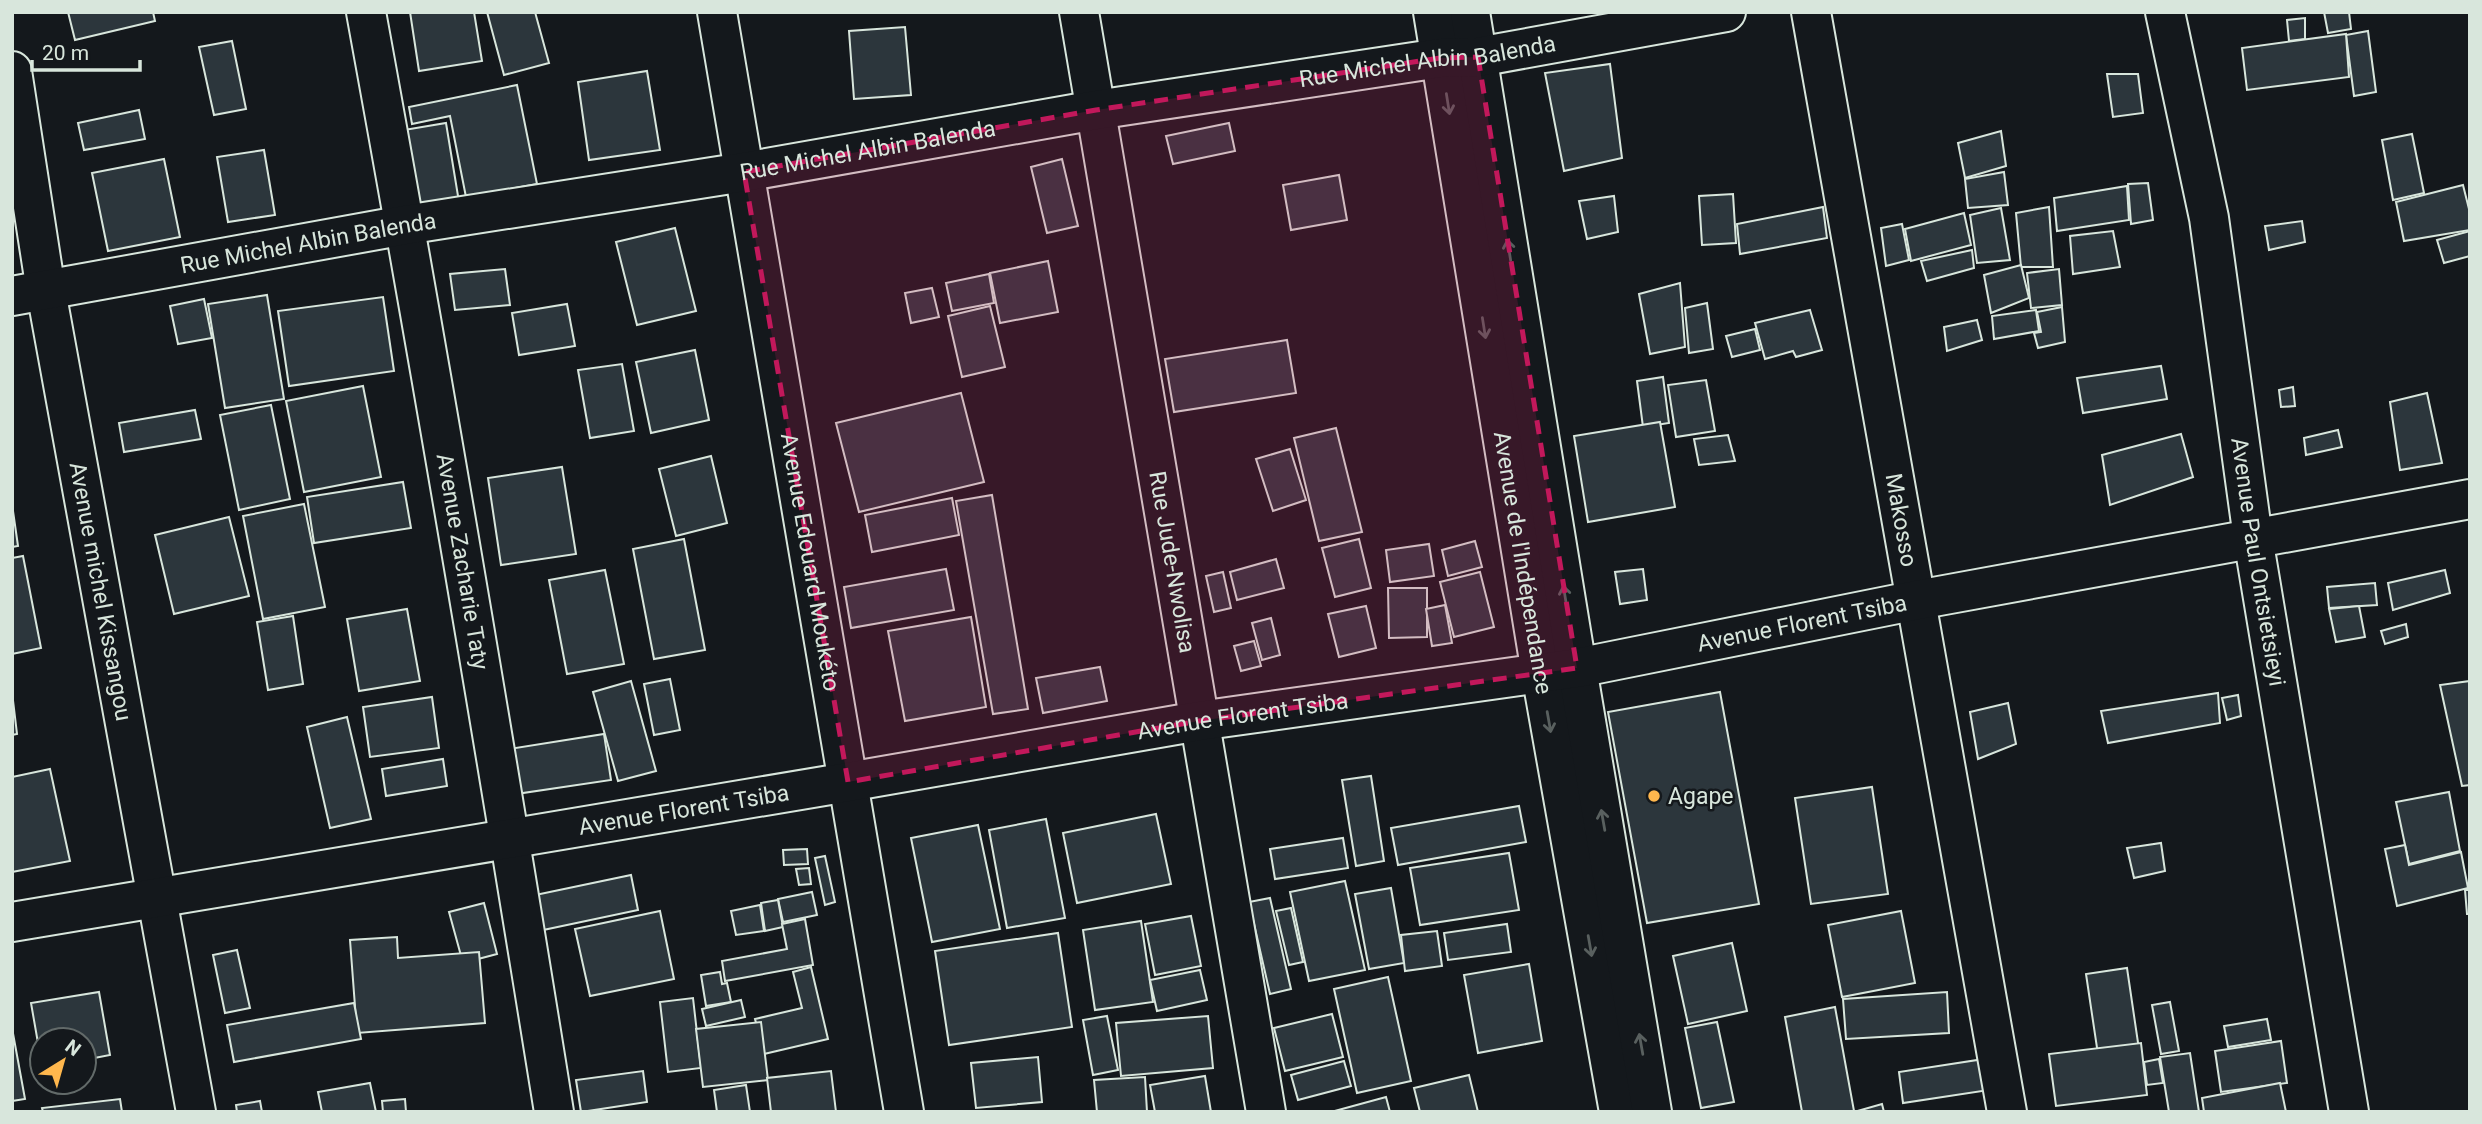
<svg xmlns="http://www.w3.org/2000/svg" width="2482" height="1124" viewBox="0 0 2482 1124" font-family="Roboto,sans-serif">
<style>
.building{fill:#2c363c;stroke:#d8e6dc;stroke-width:2}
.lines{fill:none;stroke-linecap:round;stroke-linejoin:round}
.minor-casing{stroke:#d8e6dc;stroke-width:42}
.minor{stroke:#14181c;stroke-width:38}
.oneway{stroke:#59605f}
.marked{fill:#c2185b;fill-opacity:0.2;stroke:#c2185b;stroke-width:5;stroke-dasharray:14 9;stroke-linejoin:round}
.poi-dot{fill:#ffb74d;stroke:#14181c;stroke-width:2.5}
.labels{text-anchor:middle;stroke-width:5;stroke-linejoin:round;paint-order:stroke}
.street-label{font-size:23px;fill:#d8e6dc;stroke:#14181c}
.poi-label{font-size:23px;fill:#d8e6dc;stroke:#14181c;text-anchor:start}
</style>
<rect width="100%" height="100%" fill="#14181c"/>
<g class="building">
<path d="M68 12H153L155 21 75 40Z"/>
<path d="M410 12H474L482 61 419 71Z"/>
<path d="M487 12H535L549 63 504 75Z"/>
<path d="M2324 12H2349L2351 29 2328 33Z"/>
<path d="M2305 18V39L2289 41 2287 20Z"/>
<path d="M905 27 911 95 854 99 849 31Z"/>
<path d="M2368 31 2376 92 2354 96 2346 35Z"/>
<path d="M2346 34 2349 77 2247 90 2242 48Z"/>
<path d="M232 41 246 109 214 115 199 47Z"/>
<path d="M1610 64 1622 158 1564 171 1545 73Z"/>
<path d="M647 71 660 150 589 160 578 82Z"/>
<path d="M2107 74H2138L2143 113 2113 117Z"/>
<path d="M517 85 537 184 466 197 450 116 412 124 409 107Z"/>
<path d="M139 110 145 139 84 150 78 123Z"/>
<path d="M446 123 459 202 417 209 404 130Z"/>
<path d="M1229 123 1235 151 1173 164 1166 136Z"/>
<path d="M2001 131 2006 166 1965 178 1958 143Z"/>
<path d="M2412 134 2424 193 2393 200 2382 140Z"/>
<path d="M264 150 275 215 228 222 217 157Z"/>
<path d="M164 159 180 237 108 251 92 173Z"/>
<path d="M1062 159 1078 226 1047 233 1031 167Z"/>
<path d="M2004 172 2008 205 1968 208 1965 179Z"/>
<path d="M1339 175 1347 220 1291 230 1283 185Z"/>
<path d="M2148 183 2153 220 2131 224 2128 184Z"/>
<path d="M2463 185 2470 213V230L2404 241 2396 202Z"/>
<path d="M2127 186 2129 220 2057 231 2054 198Z"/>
<path d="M1733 194 1736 243 1702 245 1699 196Z"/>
<path d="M1614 196 1618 232 1587 239 1579 201Z"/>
<path d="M1823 207 1827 238 1740 254 1737 224Z"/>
<path d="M2049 207 2053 267H2021L2016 213Z"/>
<path d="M2001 208 2010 260 1977 263 1970 215Z"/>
<path d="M1964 213 1971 245 1911 261 1905 229Z"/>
<path d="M2302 221 2305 242 2269 250 2265 226Z"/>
<path d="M1902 224 1909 260 1886 266 1881 228Z"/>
<path d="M675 228 696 311 637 325 616 242Z"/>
<path d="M2113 231 2120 267 2073 274 2070 236Z"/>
<path d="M2470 231V256L2444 263 2437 240Z"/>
<path d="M1972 250 1974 268 1927 281 1921 261Z"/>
<path d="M1048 261 1058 312 1000 323 990 273Z"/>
<path d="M2021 265 2029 298 1991 313 1984 275Z"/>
<path d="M505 269 510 305 455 310 450 274Z"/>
<path d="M2059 269 2062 305 2031 308 2027 273Z"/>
<path d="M989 274 994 303 952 311 946 283Z"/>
<path d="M1680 283 1685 347 1650 354 1639 294Z"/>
<path d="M932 288 939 317 911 323 905 293Z"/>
<path d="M267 295 284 399 225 408 208 304Z"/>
<path d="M383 297 394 371 289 386 278 311Z"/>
<path d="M204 299 212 338 178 344 170 306Z"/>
<path d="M1707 303 1713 349 1689 353 1685 308Z"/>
<path d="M567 304 575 346 519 355 512 313Z"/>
<path d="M990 306 1005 367 962 377 948 316Z"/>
<path d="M2062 307 2065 342 2038 348 2034 333 2041 332 2037 312Z"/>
<path d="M1810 310 1822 350 1796 357 1793 351 1765 359 1755 323Z"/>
<path d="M2036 310 2039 331 1994 339 1992 316Z"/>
<path d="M1977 320 1982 340 1947 351 1944 327Z"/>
<path d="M1755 329 1760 350 1732 357 1726 336Z"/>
<path d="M1287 340 1296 393 1174 412 1165 359Z"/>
<path d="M695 350 709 420 651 433 636 362Z"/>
<path d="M622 364 634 431 590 438 578 370Z"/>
<path d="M2161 366 2167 399 2083 413 2077 378Z"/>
<path d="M1663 377 1669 423 1643 427 1637 381Z"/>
<path d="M1706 380 1715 431 1676 437 1668 385Z"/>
<path d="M363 386 381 477 304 492 286 401Z"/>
<path d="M2293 387 2295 406 2281 407 2279 390Z"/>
<path d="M961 393 984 482 859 512 836 423Z"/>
<path d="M2427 393 2442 463 2400 470 2390 402Z"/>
<path d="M271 405 290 499 239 510 220 415Z"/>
<path d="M195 410 201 439 124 452 119 423Z"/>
<path d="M1660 422 1675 507 1588 522 1574 436Z"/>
<path d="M1336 428 1362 532 1319 541 1294 438Z"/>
<path d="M2338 430 2342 447 2306 455 2304 438Z"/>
<path d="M2181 434 2193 477 2110 505 2102 455Z"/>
<path d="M1728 435 1735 461 1699 465 1694 439Z"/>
<path d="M1290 449 1306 500 1273 511 1256 459Z"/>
<path d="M711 456 727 523 676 536 659 469Z"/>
<path d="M562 467 576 554 501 565 488 478Z"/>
<path d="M403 482 411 528 314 543 307 497Z"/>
<path d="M992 495 1028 709 993 714 956 501Z"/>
<path d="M952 498 959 535 872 552 865 515Z"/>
<path d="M12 504 18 546 12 547Z"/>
<path d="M304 504 325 607 263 619 243 516Z"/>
<path d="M229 517 249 596 174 614 155 535Z"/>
<path d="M684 539 705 650 654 659 633 549Z"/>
<path d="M1359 539 1371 588 1335 597 1322 548Z"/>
<path d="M1475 541 1482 567 1448 576 1442 550Z"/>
<path d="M1429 544 1434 576 1390 582 1386 550Z"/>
<path d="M23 556 41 648 12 654V558Z"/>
<path d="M1276 559 1284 588 1237 600 1230 572Z"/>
<path d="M946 569 954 610 851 628 844 587Z"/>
<path d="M1643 569 1647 600 1620 604 1615 572Z"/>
<path d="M605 570 624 664 567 674 549 580Z"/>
<path d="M2445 570 2450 593 2393 610 2388 583Z"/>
<path d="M1223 572 1231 608 1214 612 1206 576Z"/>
<path d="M1480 572 1494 627 1454 637 1440 582Z"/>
<path d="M2375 583 2377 605 2329 608 2327 587Z"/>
<path d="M1388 588H1427V637L1389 638Z"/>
<path d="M1445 605 1452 643 1432 646 1426 609Z"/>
<path d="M1366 606 1376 648 1339 657 1328 614Z"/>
<path d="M2359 606 2365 637 2336 642 2329 609Z"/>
<path d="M407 609 420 681 359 691 347 619Z"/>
<path d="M293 616 303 684 268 690 257 622Z"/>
<path d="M971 617 986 707 905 721 888 631Z"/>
<path d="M1271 618 1280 655 1262 660 1252 623Z"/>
<path d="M2406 624 2408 637 2385 644 2381 631Z"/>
<path d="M1254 641 1261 666 1241 671 1234 646Z"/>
<path d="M1100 667 1107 701 1043 713 1036 678Z"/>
<path d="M670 679 680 730 654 735 644 684Z"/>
<path d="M631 681 656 771 618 781 593 692Z"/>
<path d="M2470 681V785L2462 786 2440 685Z"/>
<path d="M12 692 17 734 12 735Z"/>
<path d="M1720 692 1759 904 1647 923 1608 712Z"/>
<path d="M2218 693 2220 723 2108 743 2101 711Z"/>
<path d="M2238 695 2241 716 2227 720 2222 698Z"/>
<path d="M432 697 439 748 370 757 363 707Z"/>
<path d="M2008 703 2016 744 1978 759 1970 712Z"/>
<path d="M347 717 371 819 330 828 307 727Z"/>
<path d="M604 734 611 780 516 794 509 749Z"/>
<path d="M443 759 447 786 386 796 382 769Z"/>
<path d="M50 769 70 861 12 872V777Z"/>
<path d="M1371 776 1384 861 1356 866 1342 780Z"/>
<path d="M1872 787 1888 894 1811 904 1795 798Z"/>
<path d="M2449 792 2460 851 2409 864 2396 802Z"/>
<path d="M1519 806 1526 842 1398 865 1391 828Z"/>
<path d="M1156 814 1171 884 1077 903 1063 833Z"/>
<path d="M1046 819 1065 918 1007 928 989 830Z"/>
<path d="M978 825 1000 929 932 942 911 838Z"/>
<path d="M1343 838 1348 868 1275 879 1270 849Z"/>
<path d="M2161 843 2165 871 2134 878 2127 848Z"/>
<path d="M2405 845 2409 865 2461 852 2468 888 2397 906 2385 849Z"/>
<path d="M807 849 808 864 784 865 783 850Z"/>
<path d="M1509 853 1519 910 1420 925 1410 868Z"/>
<path d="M825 856 835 902 825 905 815 858Z"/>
<path d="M809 868 811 884 799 885 796 869Z"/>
<path d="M631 875 638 910 529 933 521 898Z"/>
<path d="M1345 881 1365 970 1309 981 1290 892Z"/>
<path d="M1391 888 1404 963 1369 969 1355 894Z"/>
<path d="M2465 890H2470V914H2467Z"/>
<path d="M812 892 817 915 783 922 778 899Z"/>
<path d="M1270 898 1291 989 1270 994 1249 902Z"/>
<path d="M778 900 783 927 765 931 761 903Z"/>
<path d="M484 903 497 954 463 963 449 912Z"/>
<path d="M760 905 764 931 736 935 731 911Z"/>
<path d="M1291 908 1303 962 1289 965 1276 911Z"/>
<path d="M660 911 674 979 590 996 575 929Z"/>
<path d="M1901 911 1915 983 1842 997 1828 925Z"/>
<path d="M1191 916 1201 966 1155 975 1145 924Z"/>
<path d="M805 919 813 965 725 981 722 961 787 949 782 924Z"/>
<path d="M1141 921 1153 1002 1095 1010 1083 930Z"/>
<path d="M1507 924 1511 952 1448 960 1444 933Z"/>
<path d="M1437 931 1442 966 1405 971 1401 935Z"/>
<path d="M1058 933 1072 1027 949 1045 935 951Z"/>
<path d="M397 937 398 958 479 952 485 1023 357 1033 350 940Z"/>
<path d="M1732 943 1747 1011 1688 1024 1673 956Z"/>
<path d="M237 950 250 1008 225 1013 213 955Z"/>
<path d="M1529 964 1542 1041 1478 1053 1464 975Z"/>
<path d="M811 967 828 1039 764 1054 755 1019 802 1008 793 972Z"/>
<path d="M2127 968 2141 1063 2100 1068 2086 974Z"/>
<path d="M1200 970 1207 1000 1157 1011 1150 980Z"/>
<path d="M720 972 722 984 727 983 731 1002 706 1006 701 975Z"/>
<path d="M1388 977 1411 1081 1357 1093 1334 989Z"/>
<path d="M99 992 110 1055 84 1060V1040H42V1066L31 1003Z"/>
<path d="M1947 992 1949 1033 1846 1039 1843 999Z"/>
<path d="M693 998 701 1068 668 1072 660 1002Z"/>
<path d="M741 1000 745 1017 706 1026 702 1009Z"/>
<path d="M2170 1002 2179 1051 2161 1054 2152 1005Z"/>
<path d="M354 1003 361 1039 234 1062 227 1025Z"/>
<path d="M1835 1007 1854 1111 1802 1112 1785 1017Z"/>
<path d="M1332 1014 1343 1057 1285 1071 1274 1028Z"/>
<path d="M1107 1016 1118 1070 1093 1075 1083 1020Z"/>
<path d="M1208 1016 1213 1068 1121 1076 1116 1023Z"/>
<path d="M2267 1019 2271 1040 2228 1047 2224 1026Z"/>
<path d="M761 1022 768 1080 703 1087 696 1029Z"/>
<path d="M1717 1022 1734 1102 1701 1108 1685 1028Z"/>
<path d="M12 1028 25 1099 12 1101Z"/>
<path d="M2281 1041 2287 1083 2221 1092 2215 1051Z"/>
<path d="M2141 1043 2147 1095 2056 1106 2049 1054Z"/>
<path d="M2190 1053 2199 1112H2169L2160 1057Z"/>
<path d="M1038 1057 1042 1102 976 1108 971 1063Z"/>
<path d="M1984 1059 1989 1090 1903 1103 1899 1072Z"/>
<path d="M2159 1059 2163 1083 2147 1085 2144 1062Z"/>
<path d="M1344 1061 1351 1086 1298 1100 1291 1075Z"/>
<path d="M643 1071 647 1102 581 1112 576 1080Z"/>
<path d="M831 1071 836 1112H771L767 1078Z"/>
<path d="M1469 1075 1478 1112H1420L1414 1088Z"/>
<path d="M1205 1076 1211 1112H1155L1150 1085Z"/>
<path d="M1145 1077 1147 1112H1097L1094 1080Z"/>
<path d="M370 1083 376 1112H322L318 1092Z"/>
<path d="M2280 1083 2286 1112H2204L2202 1098Z"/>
<path d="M746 1085 750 1112H717L714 1090Z"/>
<path d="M1386 1097 1390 1112H1331Z"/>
<path d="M120 1099 122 1112H43L42 1108Z"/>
<path d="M405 1099 406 1112H383L382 1101Z"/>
<path d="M260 1101 262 1112H237L236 1105Z"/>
<path d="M1882 1104 1884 1112H1854Z"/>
</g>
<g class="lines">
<g class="minor-casing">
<g id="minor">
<path id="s1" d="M366 12C433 378 495 745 554 1112"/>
<path id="s2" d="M717 12 904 1112"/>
<path id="s3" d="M1079 12 1266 1112"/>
<path id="s4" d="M1433 12 1541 673 1619 1112"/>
<path d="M1470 12 1577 668 1652 1112"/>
<path id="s5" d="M1811 12 2007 1112"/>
<path id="s6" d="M2165 12 2209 218 2253 538 2349 1112"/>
<path id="s7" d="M12 71 46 291 196 1112"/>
<path id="s8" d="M12 296 405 225 744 172 1096 110 1440 58 1478 57 1726 12"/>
<path id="s9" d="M12 922 848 782 1199 721 1577 668 1917 600 2470 499"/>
</g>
</g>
<use href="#minor" class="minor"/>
</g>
<defs><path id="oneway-shaft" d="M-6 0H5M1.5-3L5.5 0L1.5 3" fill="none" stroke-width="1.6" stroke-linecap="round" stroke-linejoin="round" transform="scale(1.75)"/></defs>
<g class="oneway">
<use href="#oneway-shaft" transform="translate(1448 104) rotate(81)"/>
<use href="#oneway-shaft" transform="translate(1509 250) rotate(-99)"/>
<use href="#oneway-shaft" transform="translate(1484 328) rotate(81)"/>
<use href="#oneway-shaft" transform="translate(1565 596) rotate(-99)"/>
<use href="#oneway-shaft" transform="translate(1549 722) rotate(80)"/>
<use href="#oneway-shaft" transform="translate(1603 820) rotate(-100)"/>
<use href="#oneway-shaft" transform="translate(1590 946) rotate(80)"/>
<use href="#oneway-shaft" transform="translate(1641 1044) rotate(-100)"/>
</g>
<path class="marked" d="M1478 57 1577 668 1199 721 848 782 744 172 1096 110 1440 58Z"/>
<circle class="poi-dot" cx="1654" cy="796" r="7"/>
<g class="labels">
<g class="street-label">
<text dy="8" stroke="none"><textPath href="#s8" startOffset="1435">Rue Michel Albin Balenda</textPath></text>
<text dy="8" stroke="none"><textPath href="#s8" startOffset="868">Rue Michel Albin Balenda</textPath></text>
<text dy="8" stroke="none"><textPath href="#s8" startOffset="301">Rue Michel Albin Balenda</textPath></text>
<text dy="8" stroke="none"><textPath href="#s5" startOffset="516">Makosso</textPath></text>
<text dy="8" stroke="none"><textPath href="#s1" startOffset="558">Avenue Zacharie Taty</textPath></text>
<text dy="8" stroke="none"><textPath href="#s2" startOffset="558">Avenue Edouard Moukéto</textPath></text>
<text dy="8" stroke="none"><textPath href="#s3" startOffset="558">Rue Jude-Nwolisa</textPath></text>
<text dy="8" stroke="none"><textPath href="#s6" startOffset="558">Avenue Paul Ontsietsieyi</textPath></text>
<text dy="8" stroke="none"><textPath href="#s4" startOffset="558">Avenue de l'Indépendance</textPath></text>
<text dy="8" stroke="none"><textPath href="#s7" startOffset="528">Avenue michel Kissangou</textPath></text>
<text dy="8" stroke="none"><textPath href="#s9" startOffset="1815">Avenue Florent Tsiba</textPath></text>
<text dy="8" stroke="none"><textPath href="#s9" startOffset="1248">Avenue Florent Tsiba</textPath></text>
<text dy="8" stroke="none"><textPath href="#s9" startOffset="681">Avenue Florent Tsiba</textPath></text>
</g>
<g class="poi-label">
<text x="1668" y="804">Agape</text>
</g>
</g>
<rect width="2482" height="1124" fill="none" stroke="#d8e6dc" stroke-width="28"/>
<g transform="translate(63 1061) rotate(37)"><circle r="33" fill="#14181c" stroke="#626a69" stroke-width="2"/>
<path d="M0-5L12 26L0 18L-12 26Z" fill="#ffb74d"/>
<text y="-10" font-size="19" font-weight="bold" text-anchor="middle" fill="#d8e6dc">N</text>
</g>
<path d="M32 60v10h108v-10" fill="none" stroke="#d8e6dc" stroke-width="3.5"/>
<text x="42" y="60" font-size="21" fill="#d8e6dc" stroke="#14181c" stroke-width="5" paint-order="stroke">20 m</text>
</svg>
